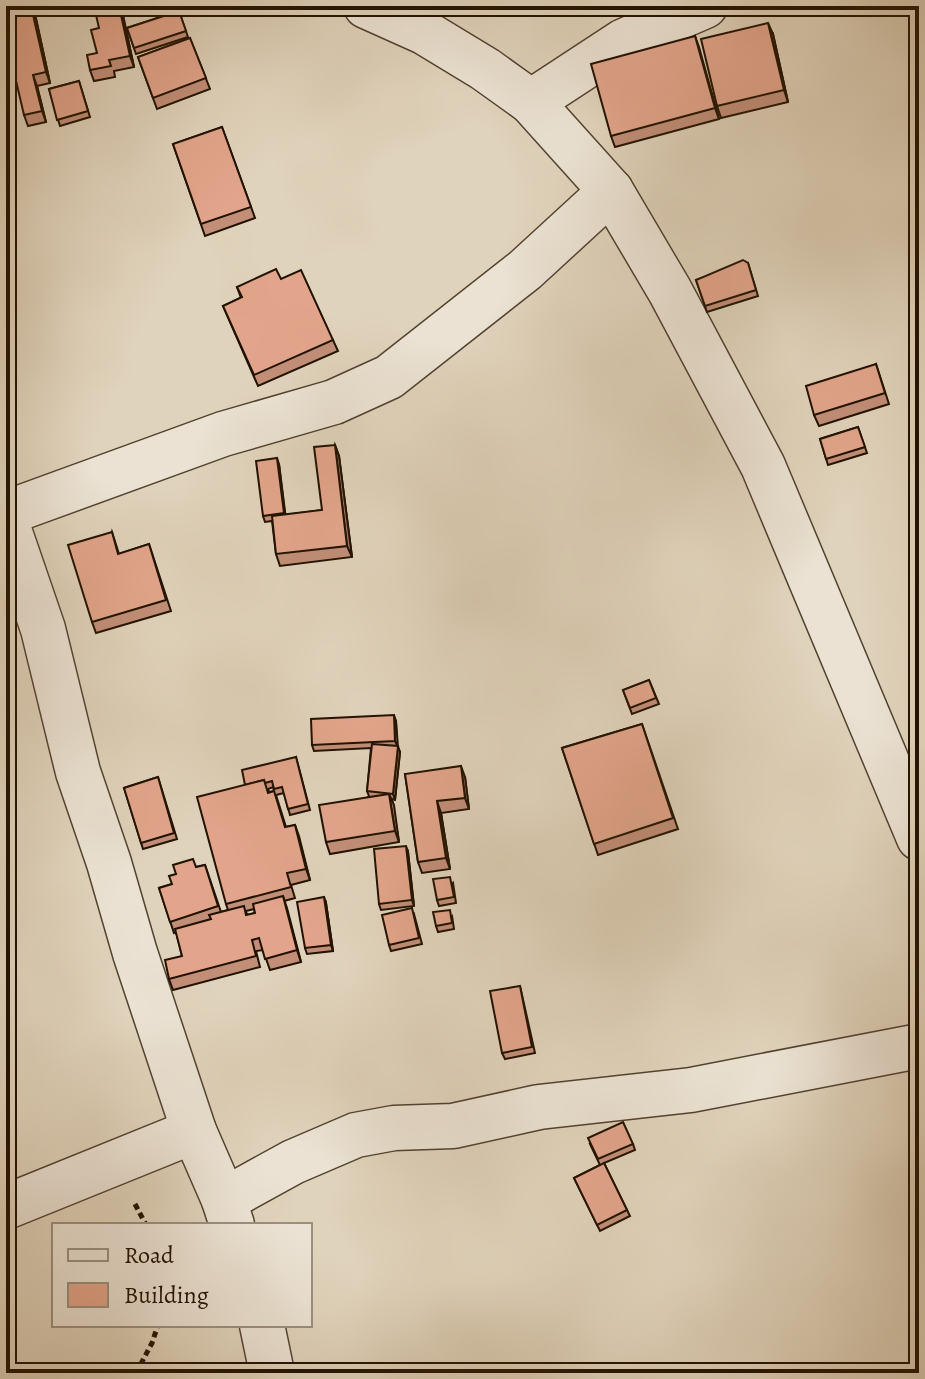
<svg xmlns="http://www.w3.org/2000/svg" width="925" height="1379" viewBox="0 0 925 1379" font-family="Alegreya,serif">
<style>
.lines{fill:none;stroke-linecap:round;stroke-linejoin:round}
.minor-casing{stroke:#524230;stroke-width:47}
.path{stroke:#221201;stroke-width:5;stroke-dasharray:6 4;stroke-linecap:butt}
.minor{stroke:#ebe2d3;stroke-width:44}
.wall{fill:#c28e78;stroke:#221201;stroke-width:2;fill-rule:evenodd}
.shaded-wall{fill:#9e7461;stroke:#221201;stroke-width:2}
.building{fill:#e2a58b;stroke:#221201;stroke-width:2}
</style>
<rect width="100%" height="100%" fill="#e0d3bb"/>
<filter id="stains"><feTurbulence type="fractalNoise" baseFrequency=".0025" numOctaves="4"/><feColorMatrix values="0 0 0 0 .2 0 0 0 0 .09 0 0 0 0 .02 0 0 0 .5 -.17"/></filter>
<radialGradient id="worn" r=".72"><stop offset=".6" stop-color="#630" stop-opacity="0"/><stop offset="1" stop-color="#630" stop-opacity=".3"/></radialGradient>
<g class="lines">
<g class="minor-casing">
<g id="minor">
<path d="M366 6 424 32 485 69 531 102 611 191 670 291 763 466 919 838"/>
<path d="M531 102 624 41 705 6"/>
<path d="M6 513 223 434 334 402 389 377 525 270 611 191"/>
<path d="M6 521 43 629 78 772 109 863 135 953 194 1131 224 1200 232 1225"/>
<path d="M224 1200 293 1162 356 1135 394 1128 453 1126 539 1107 691 1090 919 1046"/>
<path d="M6 1207 194 1131"/>
<path d="M262 1325 272 1373"/>
</g>
</g>
<g class="path">
<path d="M135 1204 146 1225"/>
<path d="M136 1373 152 1343 158 1325"/>
</g>
<use href="#minor" class="minor"/>
</g>
<g class="wall">
<path d="M121 6 134 67 114 71 115 77 94 81 90 70 97 53 99 28Z"/>
<path d="M179 11 188 37 136 54 127 28Z"/>
<path d="M35 14 50 83 37 86 46 122 28 126 24 115Z"/>
<path d="M773 34 788 102 721 118 717 106Z"/>
<path d="M695 36 719 119 615 147 611 136Z"/>
<path d="M190 38 210 89 157 109 138 57Z"/>
<path d="M79 81 90 117 60 126 49 89Z"/>
<path d="M222 127 255 218 205 236 173 144Z"/>
<path d="M748 263 758 296 707 312 696 280Z"/>
<path d="M281 279 333 340 338 351 258 386 223 306 241 298 237 287Z"/>
<path d="M876 364 889 404 819 426 814 415Z"/>
<path d="M858 427 867 453 828 465 820 439Z"/>
<path d="M335 445 339 456 352 557 280 566 276 554 272 521 265 522 263 516 279 464 285 515 322 510Z"/>
<path d="M112 532 119 554 149 544 171 611 96 633 92 622Z"/>
<path d="M649 680 659 704 632 714 623 690Z"/>
<path d="M396 721 397 746 400 752 395 800 392 799 399 842 330 854 326 842 369 796 367 791 371 748 314 751 312 745Z"/>
<path d="M642 724 678 829 598 855 562 748Z"/>
<path d="M296 757 310 810 290 815 284 793 276 795 286 827 295 825 310 880 291 885 295 898 284 901 301 962 270 970 263 950 256 951 260 967 173 990 169 979 182 956 176 932 174 933 159 888 172 884 196 867 205 865 221 912 228 910 226 904 245 785ZM273 787 274 791 269 792 268 789ZM254 909 255 913 247 915 246 911Z"/>
<path d="M405 774 465 777 469 809 441 813 450 869 422 873 418 862Z"/>
<path d="M158 777 177 839 143 849 124 788Z"/>
<path d="M408 852 414 906 381 910 379 904Z"/>
<path d="M453 883 456 903 439 906 437 900Z"/>
<path d="M326 903 333 951 307 954 305 948Z"/>
<path d="M414 914 422 944 391 951 389 945Z"/>
<path d="M452 916 454 929 438 932 436 926Z"/>
<path d="M520 986 535 1053 505 1059 502 1053Z"/>
<path d="M590 1144H633L635 1150 604 1163 630 1216 600 1231 574 1178 600 1165Z"/>
</g>
<g class="shaded-wall">
<path d="M31 6 35 14 50 83 46 72Z"/>
<path d="M119 6H121L134 67 130 56Z"/>
<path d="M768 23 773 34 788 102 784 90Z"/>
<path d="M695 36 699 47 719 119 715 108Z"/>
<path d="M33 75 37 86 46 122 42 111Z"/>
<path d="M335 445 339 456 352 557 347 546Z"/>
<path d="M277 458 279 464 286 519 284 513Z"/>
<path d="M394 715 396 721 398 747 395 741Z"/>
<path d="M398 746 400 752 395 800 393 794Z"/>
<path d="M461 766 465 777 469 809 465 798Z"/>
<path d="M389 794 394 805 399 842 395 831Z"/>
<path d="M437 801 441 813 450 869 446 858Z"/>
<path d="M295 825 299 836 310 880 306 869Z"/>
<path d="M406 846 408 852 414 906 412 900Z"/>
<path d="M283 896 287 908 301 962 297 950Z"/>
<path d="M324 897 326 903 333 951 331 945Z"/>
</g>
<g class="building">
<path d="M9 6H31L46 72 33 75 42 111 24 115 6 38V9L9 8Z"/>
<path d="M94 6H119L130 56 109 60 111 66 90 70 87 55 97 53 91 30 99 28Z"/>
<path d="M179 11 186 31 134 48 127 28Z"/>
<path d="M768 23 784 90 717 106 701 39Z"/>
<path d="M695 36 715 108 611 136 591 64Z"/>
<path d="M190 38 206 78 153 98 138 57Z"/>
<path d="M79 81 88 111 57 120 49 89Z"/>
<path d="M222 127 251 207 201 224 173 144Z"/>
<path d="M743 260 748 263 756 290 705 306 696 280Z"/>
<path d="M276 269 281 279 301 270 333 340 254 375 223 306 242 297 237 287Z"/>
<path d="M876 364 885 393 814 415 806 386Z"/>
<path d="M858 427 865 447 826 459 820 439Z"/>
<path d="M335 445 347 546 276 554 272 516 322 510 314 447Z"/>
<path d="M277 458 284 513 263 516 256 461Z"/>
<path d="M112 532 118 554 149 544 166 600 92 622 68 545Z"/>
<path d="M649 680 656 698 630 708 623 690Z"/>
<path d="M394 715 395 741 312 745 311 719Z"/>
<path d="M642 724 673 818 594 844 562 748Z"/>
<path d="M372 744 398 746 393 794 367 791Z"/>
<path d="M296 757 308 804 288 809 282 787 274 789 272 781 265 783 264 780 245 785 242 770Z"/>
<path d="M461 766 465 798 437 801 446 858 418 862 405 774Z"/>
<path d="M158 777 174 833 141 843 124 788Z"/>
<path d="M264 780 268 793 274 791 285 827 295 825 306 869 287 873 291 887 226 904 197 797Z"/>
<path d="M389 794 395 831 326 842 319 805Z"/>
<path d="M406 846 412 900 379 904 374 849Z"/>
<path d="M193 859 196 867 205 865 218 906 170 922 159 888 172 884 169 876 176 874 173 865Z"/>
<path d="M450 877 454 897 437 900 433 879Z"/>
<path d="M283 896 297 950 265 959 259 938 252 940 256 956 169 979 165 960 182 956 175 929 211 919 209 915 244 906 246 915 255 913 253 904Z"/>
<path d="M324 897 331 945 305 948 297 902Z"/>
<path d="M412 908 419 938 389 945 382 915Z"/>
<path d="M450 910 452 923 436 926 433 912Z"/>
<path d="M520 986 532 1047 502 1053 490 991Z"/>
<path d="M623 1122 633 1144 598 1159 588 1138Z"/>
<path d="M604 1163 627 1210 597 1225 574 1178Z"/>
</g>
<rect width="925" height="1379" fill="none" stroke="#e0d3bb" stroke-width="32"/>
<rect x="8" y="8" width="909" height="1363" fill="none" stroke="#221201" stroke-width="4"/>
<rect x="16" y="16" width="893" height="1347" fill="none" stroke="#221201" stroke-width="2"/>
<rect x="52" y="1223" width="260" height="104" fill="#ebe2d3" stroke="#9b8f7f" stroke-width="2"/>
<rect x="68" y="1249" width="40" height="12" fill="#ebe2d3" stroke="#9b8f7f" stroke-width="2"/>
<text x="124" y="1263" font-size="24" fill="#221201">Road</text>
<rect x="68" y="1283" width="40" height="24" fill="#e2a58b" stroke="#9b8f7f" stroke-width="2"/>
<text x="124" y="1303" font-size="24" fill="#221201">Building</text>
<rect width="100%" height="100%" filter="url(#stains)"/>
<rect width="100%" height="100%" fill="url(#worn)"/>
</svg>
